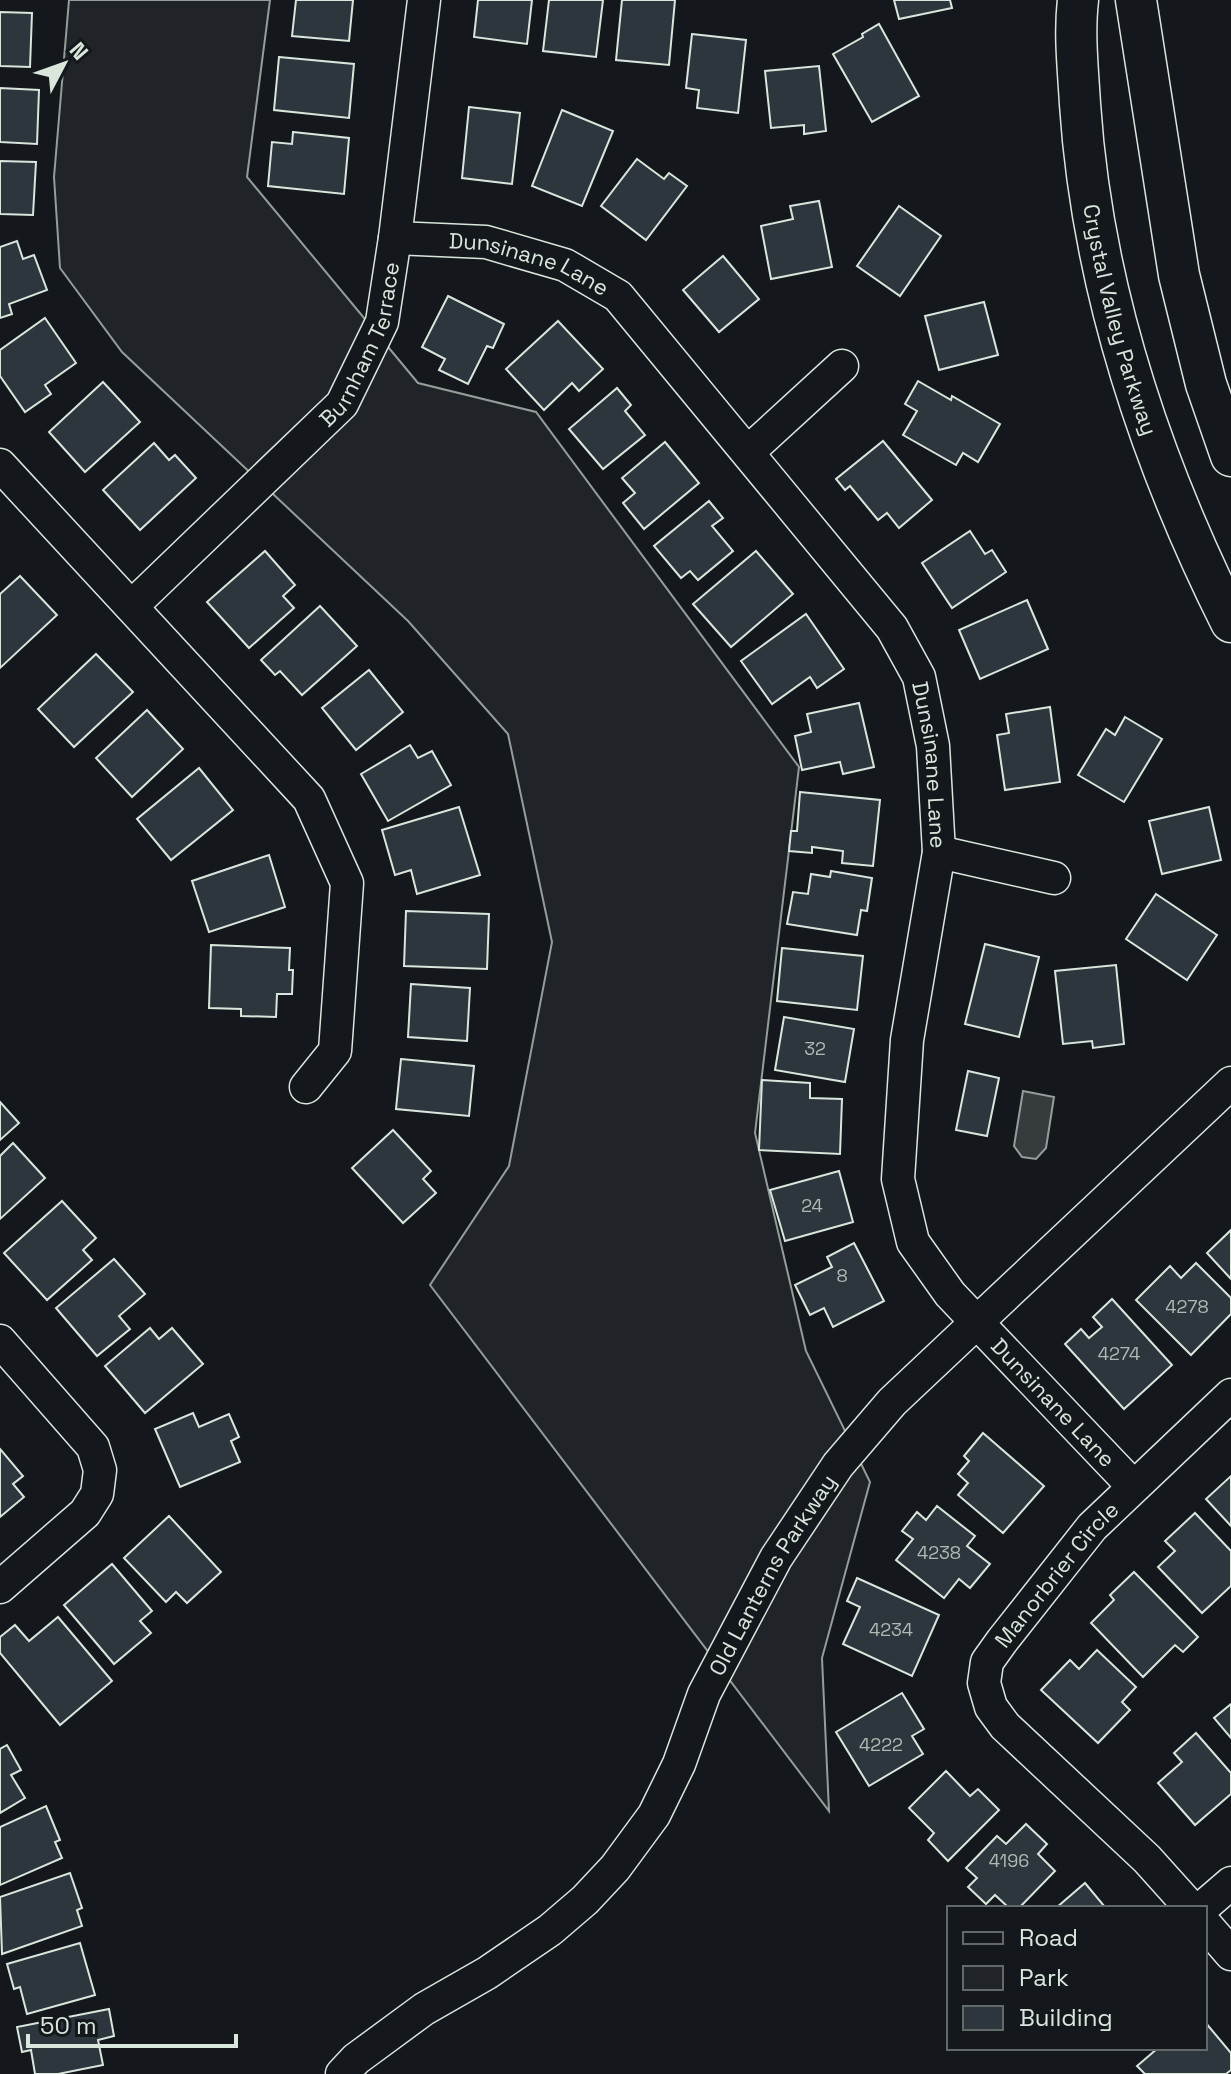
<svg xmlns="http://www.w3.org/2000/svg" width="1231" height="2074" viewBox="0 0 1231 2074" font-family="'Space Grotesk',sans-serif">
<style>
.green{fill:#202428;stroke:#939e99;stroke-width:2}
.water{fill:#363b3e;stroke:#939e99;stroke-width:2}
.building{fill:#2c363c;stroke:#d8e6dc;stroke-width:2}
.lines{fill:none;stroke-linecap:round;stroke-linejoin:round}
.minor-casing{stroke:#d8e6dc;stroke-width:35}
.major-casing{stroke:#d8e6dc;stroke-width:43}
.minor{stroke:#14181c;stroke-width:32}
.major{stroke:#14181c;stroke-width:40}
.labels{text-anchor:middle;stroke-width:6;stroke-linejoin:round;paint-order:stroke}
.number-label{font-size:18px;fill:#adbab4}
.street-label{font-size:22px;fill:#d8e6dc;stroke:#14181c}
</style>
<rect width="100%" height="100%" fill="#14181c"/>
<path class="green" d="M69 0H270L247 177 418 383 536 412 799 767 755 1133 806 1351 870 1482 822 1658 829 1811 430 1285 509 1166 552 942 508 734 408 621 122 352 60 268 54 177Z"/>
<path class="water" d="M1023 1091 1054 1097 1046 1148 1036 1159 1022 1157 1014 1146Z"/>
<g class="building">
<path d="M296 0H353L349 41 292 36Z"/>
<path d="M478 0H532L527 44 474 37Z"/>
<path d="M549 0H603L596 57 543 51Z"/>
<path d="M622 0H675L669 65 616 60Z"/>
<path d="M894 0H950L952 8 899 19Z"/>
<path d="M0 12 32 13 30 67 0 66Z"/>
<path d="M879 24 919 96 872 122 833 54 863 37 862 34Z"/>
<path d="M692 34 746 40 738 113 697 108 699 90 686 88Z"/>
<path d="M279 57 354 64 349 118 274 110Z"/>
<path d="M819 66 826 131 804 134V125L771 128 765 71Z"/>
<path d="M0 88 39 90 37 144 0 142Z"/>
<path d="M469 107 520 113 512 184 462 178Z"/>
<path d="M562 110 613 131 582 206 532 186Z"/>
<path d="M293 132 349 138 344 194 268 186 272 142 292 144Z"/>
<path d="M637 159 664 179 669 173 687 186 646 240 601 206Z"/>
<path d="M0 161 36 162 33 215 0 214Z"/>
<path d="M819 201 832 267 771 279 761 226 793 219 790 206Z"/>
<path d="M899 206 941 236 900 296 857 266Z"/>
<path d="M17 241 23 259 34 255 47 290 9 304 12 314 0 318V247Z"/>
<path d="M723 256 759 299 719 332 683 290Z"/>
<path d="M448 296 504 324 493 348 487 346 468 384 439 370 445 359 422 347Z"/>
<path d="M984 302 998 355 939 370 925 316Z"/>
<path d="M45 318 76 363 45 385 51 394 25 412 0 376V350Z"/>
<path d="M558 321 603 369 579 391 572 383 544 410 506 369Z"/>
<path d="M918 381 951 400 952 396 1000 424 978 462 963 453 956 465 903 435 917 411 905 404Z"/>
<path d="M103 382 140 422 85 472 49 432Z"/>
<path d="M617 388 631 405 625 411 645 435 603 469 569 429Z"/>
<path d="M883 441 932 500 899 528 887 513 878 520 850 486 845 490 836 479Z"/>
<path d="M665 442 699 483 644 529 623 503 635 493 622 478Z"/>
<path d="M154 443 169 460 175 455 196 478 140 530 103 490Z"/>
<path d="M709 501 723 518 712 526 733 551 698 580 690 571 681 578 654 546Z"/>
<path d="M970 531 985 554 992 550 1006 572 952 608 922 563Z"/>
<path d="M265 551 295 585 283 596 294 608 249 648 207 602Z"/>
<path d="M756 551 793 594 731 647 693 604Z"/>
<path d="M20 576 57 615 0 668V594Z"/>
<path d="M1027 600 1048 649 980 679 959 630Z"/>
<path d="M320 606 357 646 302 695 280 671 275 675 261 660Z"/>
<path d="M806 614 844 669 817 688 810 677 772 704 741 661Z"/>
<path d="M96 654 133 692 74 747 38 709Z"/>
<path d="M369 670 403 712 356 750 322 708Z"/>
<path d="M859 703 874 767 843 774 840 762 802 770 795 736 811 732 807 714Z"/>
<path d="M1050 707 1060 782 1005 790 997 735 1009 733 1006 714Z"/>
<path d="M147 710 183 749 132 797 96 758Z"/>
<path d="M1125 717 1162 739 1124 802 1078 775 1106 729 1115 735Z"/>
<path d="M410 745 418 758 432 751 451 785 388 821 361 774Z"/>
<path d="M199 768 233 810 171 860 137 819Z"/>
<path d="M800 792 880 800 873 866 842 863 843 851 812 847V853L789 851 791 831H797Z"/>
<path d="M459 807 480 875 417 894 411 870 395 875 382 830Z"/>
<path d="M1209 807 1221 860 1162 874 1149 821Z"/>
<path d="M269 855 285 907 209 932 192 881Z"/>
<path d="M831 871 872 878 867 911 861 910 857 935 787 924 793 892 808 894 811 874 830 877Z"/>
<path d="M1156 894 1217 935 1187 980 1126 939Z"/>
<path d="M406 911 489 914 487 969 404 966Z"/>
<path d="M985 944 1039 957 1019 1037 965 1024Z"/>
<path d="M211 945 290 948 289 970H293L292 994H277L276 1017 241 1016V1009L209 1008Z"/>
<path d="M782 948 863 956 857 1010 777 1001Z"/>
<path d="M1116 965 1124 1044 1093 1048 1092 1041 1063 1044 1055 971Z"/>
<path d="M411 984 470 988 467 1041 408 1037Z"/>
<path d="M784 1017 854 1029 845 1082 775 1070Z"/>
<path d="M401 1059 474 1066 469 1116 396 1109Z"/>
<path d="M968 1071 999 1078 987 1136 956 1130Z"/>
<path d="M762 1080 810 1083V1098L842 1099 840 1154 759 1150Z"/>
<path d="M0 1102 19 1123 0 1140Z"/>
<path d="M393 1130 431 1171 423 1179 436 1193 403 1223 352 1168Z"/>
<path d="M13 1143 45 1178 0 1219V1156Z"/>
<path d="M839 1171 853 1222 785 1241 770 1190Z"/>
<path d="M62 1201 96 1238 83 1250 92 1260 47 1300 4 1253Z"/>
<path d="M1231 1230V1279L1207 1253Z"/>
<path d="M854 1243 884 1301 833 1327 824 1308 810 1315 795 1285 832 1267 827 1257Z"/>
<path d="M114 1259 145 1294 119 1316 130 1329 97 1356 56 1308Z"/>
<path d="M1196 1263 1231 1298V1314L1191 1355 1136 1300 1170 1266 1181 1278Z"/>
<path d="M1112 1299 1172 1365 1124 1409 1065 1344 1081 1329 1089 1338 1102 1327 1093 1317Z"/>
<path d="M150 1328 159 1339 172 1328 203 1364 145 1413 105 1366Z"/>
<path d="M193 1413 199 1427 229 1414 239 1437 231 1441 240 1462 180 1487 155 1429Z"/>
<path d="M983 1433 1044 1486 1003 1533 958 1495 968 1483 958 1474 969 1461 964 1456Z"/>
<path d="M0 1449 23 1476 13 1484 24 1497 0 1517Z"/>
<path d="M1231 1476V1526L1206 1499Z"/>
<path d="M937 1506 975 1536 967 1546 990 1564 970 1588 959 1579 944 1598 896 1560 913 1539 902 1531 917 1512 926 1520Z"/>
<path d="M1195 1513 1231 1551V1586L1202 1613 1158 1567 1175 1551 1165 1541Z"/>
<path d="M169 1516 221 1572 187 1603 176 1592 166 1602 124 1558Z"/>
<path d="M112 1564 152 1611 140 1621 151 1633 114 1664 64 1605Z"/>
<path d="M1134 1572 1198 1637 1183 1652 1175 1645 1143 1677 1091 1623 1114 1600 1110 1595Z"/>
<path d="M857 1578 939 1615 912 1676 843 1644 860 1607 847 1601Z"/>
<path d="M58 1617 112 1681 60 1725 0 1653V1637L15 1625 29 1641Z"/>
<path d="M1097 1650 1136 1687 1122 1702 1130 1710 1098 1743 1041 1690 1070 1660 1079 1669Z"/>
<path d="M902 1693 924 1729 912 1736 923 1754 869 1786 836 1732Z"/>
<path d="M1231 1704V1738L1214 1718Z"/>
<path d="M1196 1733 1231 1773V1794L1195 1825 1158 1783 1182 1762 1174 1753Z"/>
<path d="M7 1745 21 1770 11 1775 25 1798 0 1813V1749Z"/>
<path d="M946 1771 970 1796 978 1789 999 1810 948 1861 928 1840 934 1833 909 1808Z"/>
<path d="M46 1806 60 1840 55 1842 62 1858 0 1885V1827Z"/>
<path d="M1026 1824 1047 1844 1038 1854 1055 1871 1019 1908H1009L995 1895 986 1904 968 1887 977 1878 966 1868 997 1836 1006 1844Z"/>
<path d="M70 1873 82 1908 77 1910 82 1926 2 1954 0 1897Z"/>
<path d="M1085 1883 1105 1907 1056 1908Z"/>
<path d="M80 1943 95 1995 27 2014 20 1987 14 1989 7 1964Z"/>
<path d="M109 2009 114 2036 98 2040 103 2065 58 2074H35L31 2050 22 2052 17 2027Z"/>
<path d="M1205 2022 1231 2053V2070L1226 2074H1145L1137 2066 1158 2048H1205Z"/>
</g>
<g class="lines">
<g class="minor-casing">
<g id="minor">
<path id="s1" d="M395 238 486 242 565 265 618 296 892 628 919 677 933 746 939 852 907 1040 898 1179 913 1242 950 1294 1133 1486"/>
<path d="M748 452 842 366"/>
<path d="M0 465 309 799 347 883 335 1051 306 1087"/>
<path id="s2" d="M132 606 342 404 382 322 395 238 424 0"/>
<path d="M939 852 1054 878"/>
<path d="M0 1341 93 1447 100 1470 97 1494 85 1513 0 1587"/>
<path id="s3" d="M1191 1908 1147 1859 1005 1726 991 1707 984 1683 987 1662 1002 1641 1092 1527 1231 1395"/>
<path d="M1202 1908 1231 1883"/>
<path d="M1205 1924 1231 1954"/>
<path id="s4" d="M342 2074 356 2059 424 2009 487 1973 550 1930 585 1900 615 1868 654 1815 679 1764 704 1694 776 1558 838 1465 892 1402 1231 1083"/>
</g>
</g>
<g class="major-casing">
<g id="major">
<path id="s5" d="M1078 0C1074 34 1078 69 1080 104 1092 285 1150 460 1231 622"/>
<path d="M1136 0 1179 275 1206 384 1231 456"/>
</g>
</g>
<use href="#minor" class="minor"/>
<use href="#major" class="major"/>
</g>
<g class="labels">
<g class="number-label">
<text x="815" y="1055">32</text>
<text x="812" y="1212">24</text>
<text x="842" y="1282">8</text>
<text x="1187" y="1313">4278</text>
<text x="1119" y="1360">4274</text>
<text x="939" y="1559">4238</text>
<text x="891" y="1636">4234</text>
<text x="881" y="1751">4222</text>
<text x="1009" y="1867">4196</text>
</g>
<g class="street-label">
<text dy="8" stroke="none"><textPath href="#s1" startOffset="138">Dunsinane Lane</textPath></text>
<text dy="8" stroke="none"><textPath href="#s5" startOffset="324">Crystal Valley Parkway</textPath></text>
<text dy="8" stroke="none"><textPath href="#s2" startOffset="354">Burnham Terrace</textPath></text>
<text dy="8" stroke="none"><textPath href="#s1" startOffset="810">Dunsinane Lane</textPath></text>
<text dy="8" stroke="none"><textPath href="#s1" startOffset="1506">Dunsinane Lane</textPath></text>
<text dy="8" stroke="none"><textPath href="#s3" startOffset="442">Manorbrier Circle</textPath></text>
<text dy="8" stroke="none"><textPath href="#s4" startOffset="678">Old Lanterns Parkway</textPath></text>
</g>
</g>
<rect x="947" y="1906" width="260" height="144" fill="#14181c" stroke="#626a69" stroke-width="2"/>
<rect x="963" y="1932" width="40" height="12" fill="#14181c" stroke="#626a69" stroke-width="2"/>
<text x="1019" y="1946" font-size="24" fill="#d8e6dc">Road</text>
<rect x="963" y="1966" width="40" height="24" fill="#202428" stroke="#626a69" stroke-width="2"/>
<text x="1019" y="1986" font-size="24" fill="#d8e6dc">Park</text>
<rect x="963" y="2006" width="40" height="24" fill="#2c363c" stroke="#626a69" stroke-width="2"/>
<text x="1019" y="2026" font-size="24" fill="#d8e6dc">Building</text>
<g transform="translate(64 64) rotate(49)" stroke="#14181c" stroke-width="6" paint-order="stroke">
<path d="M0-6L14 30L0 20L-14 30Z" fill="#d8e6dc"/>
<text y="-12" font-size="22" font-weight="bold" text-anchor="middle" fill="#d8e6dc">N</text>
</g>
<path d="M28 2034v12h208v-12" fill="none" stroke="#d8e6dc" stroke-width="4"/>
<text x="40" y="2034" font-size="24" fill="#d8e6dc" stroke="#14181c" stroke-width="6" paint-order="stroke">50 m</text>
</svg>
